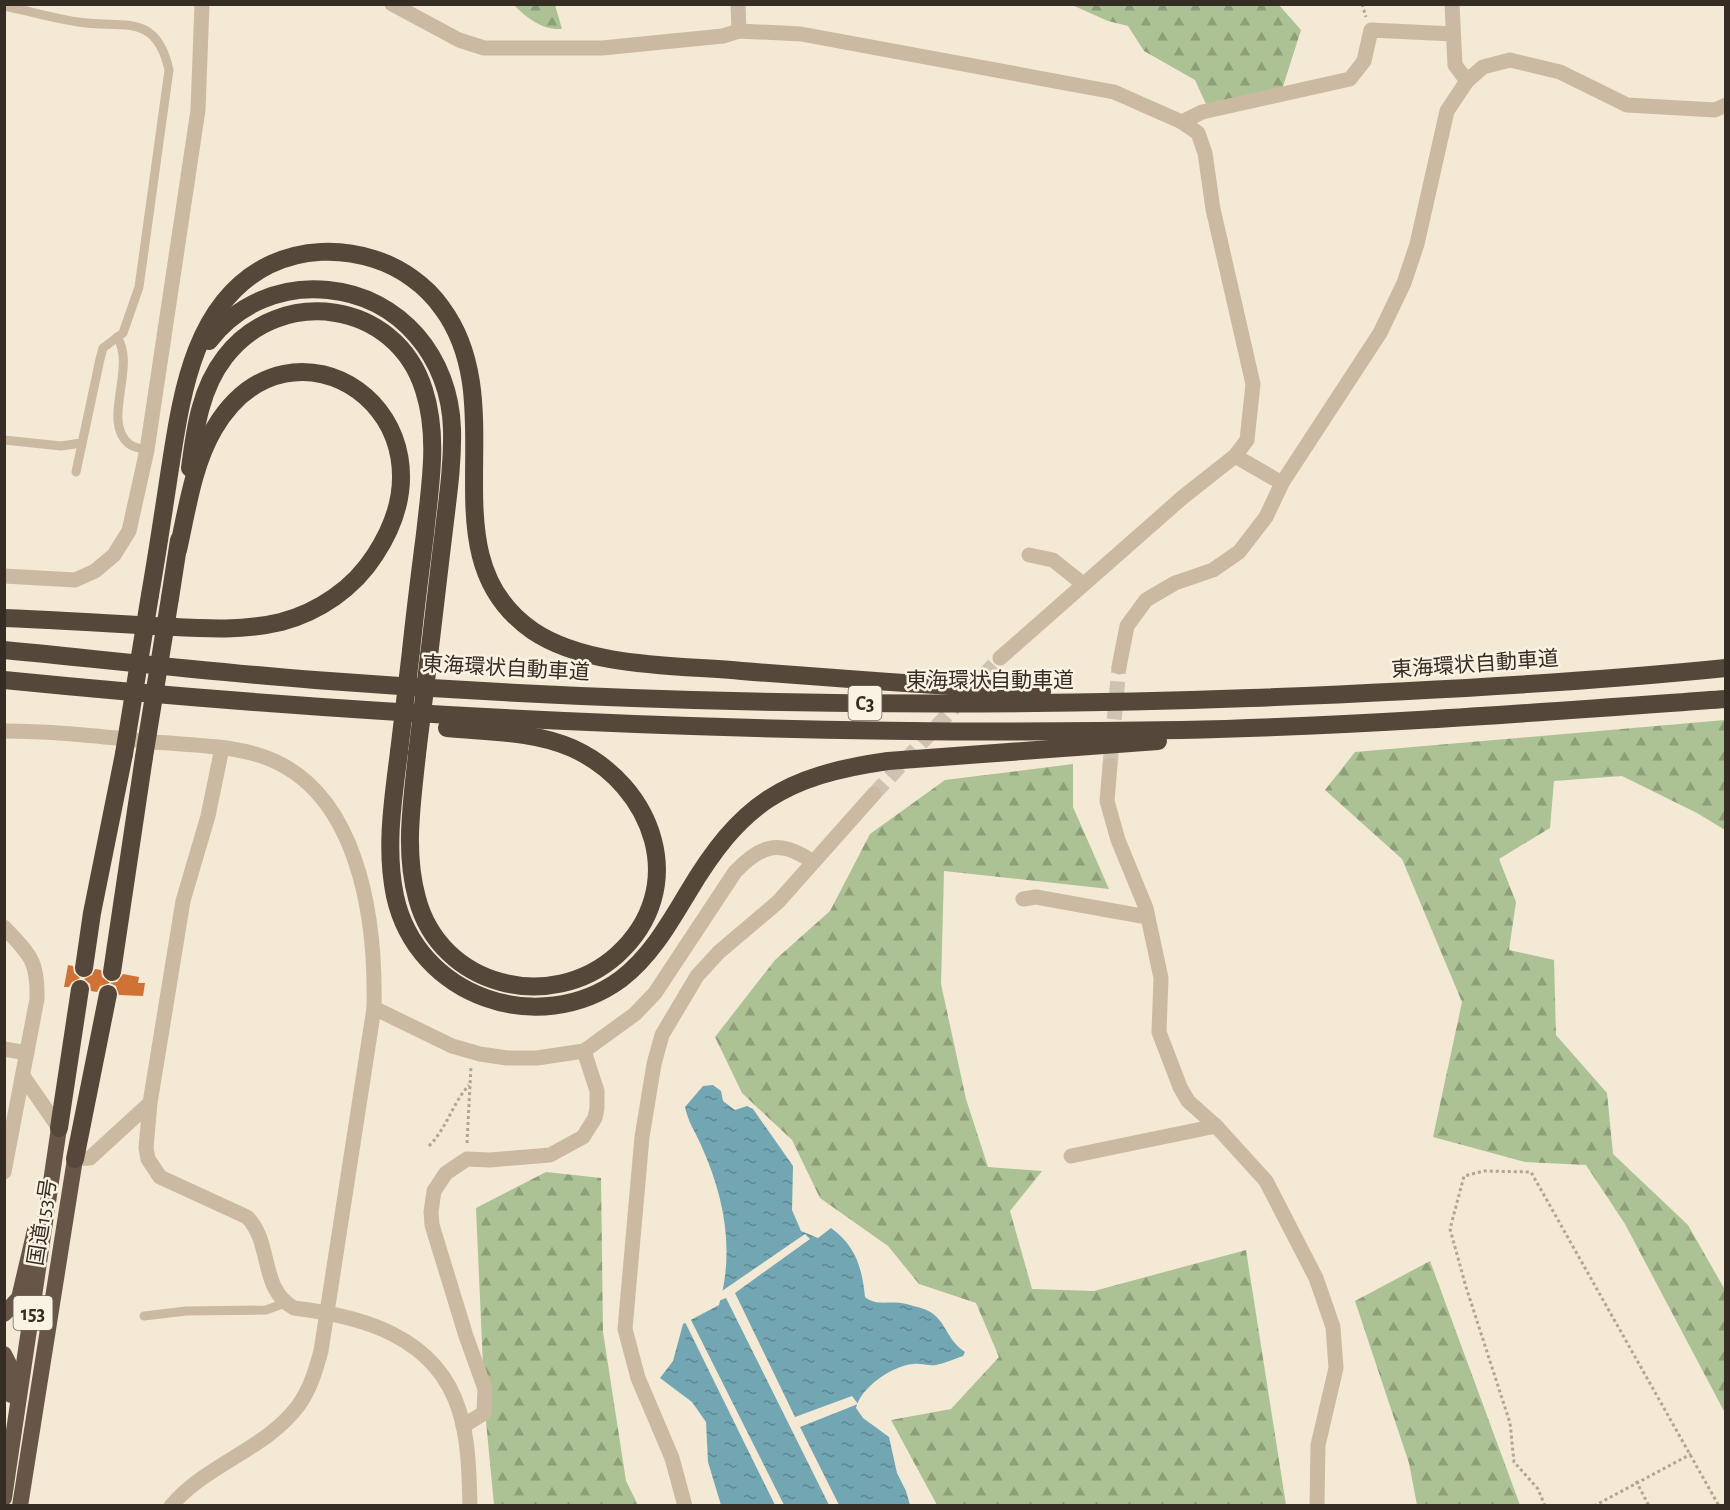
<svg xmlns="http://www.w3.org/2000/svg" width="1730" height="1510" viewBox="0 0 1730 1510" font-family="'Alegreya Sans','Noto Sans JP',sans-serif">
<style>
.forest{fill:url(#forest-firs)}
.water{fill:url(#water-ripples)}
.pier{fill:#f3e9d5}
.building{fill:#d07136}
.lines{fill:none;stroke-linecap:round;stroke-linejoin:round}
.minor-tunnel{stroke:#cdc3b2;stroke-width:15;stroke-dasharray:15 8;stroke-linecap:butt}
.path{stroke:#b7a48b;stroke-width:3;stroke-dasharray:3 3;stroke-linecap:butt}
.service{stroke:#cbbaa1;stroke-width:9}
.minor{stroke:#cbbaa1;stroke-width:15}
.tertiary{stroke:#cbbaa1;stroke-width:15}
.trunk{stroke:#675648;stroke-width:16}
.motorway{stroke:#56473b;stroke-width:18}
.motorway-bridge{stroke:#56473b;stroke-width:18}
.labels{text-anchor:middle;stroke-width:5;stroke-linejoin:round;paint-order:stroke}
.shield{fill:#faf2e2;stroke:#70675d;stroke-width:1.5}
.shield-label{font-size:20px;font-weight:bold;fill:#352c24}
.street-label{font-size:21px;fill:#352c24;stroke:#faf2e2}
</style>
<defs>
<pattern id="forest-firs" width="22" height="20" patternUnits="userSpaceOnUse" patternTransform="scale(1.5)"><rect width="22" height="20" fill="#acc295"/><path d="M5 1l3.5 6h-7zM16 11l3.5 6h-7z" fill="#8d9e79"/></pattern>
<pattern id="water-ripples" width="26" height="14" patternUnits="userSpaceOnUse" patternTransform="scale(1.5)"><rect width="26" height="14" fill="#72a6b2"/><path d="M2 4q2-2 4 0t4 0M15 11q2-2 4 0t4 0" fill="none" stroke="#5e8791"/></pattern>
</defs>
<rect width="100%" height="100%" fill="#f3e9d5"/>
<g class="forest">
<path d="M514 5H555L562 29C542 30 528 19 514 5Z"/>
<path d="M1072 5H1279L1301 30 1279 99 1206 104 1195 80 1144 51 1128 26 1108 21Z"/>
<path d="M1725 720V830L1697 813 1622 776 1554 781 1550 828 1499 859 1516 902 1509 950 1554 960 1556 1035 1607 1093 1613 1154 1688 1225 1725 1290V1413L1625 1224 1586 1165 1525 1162 1433 1137 1462 1002 1402 859 1325 790 1355 752Z"/>
<path d="M1073 764V807L1109 889 944 871 941 984 966 1099 988 1167 1042 1171 1010 1211 1032 1289 1094 1291 1246 1250 1286 1505H937L891 1420 951 1409 999 1357 976 1303 919 1284 888 1246 820 1198 792 1140 742 1093 715 1037 775 960 830 911 870 834 945 780Z"/>
<path d="M546 1172 601 1178 603 1332 626 1481 638 1505H494L485 1411 476 1208Z"/>
<path d="M1430 1261 1520 1505H1417L1409 1463 1355 1301Z"/>
</g>
<path class="water" d="M713 1085 721 1091 723 1101 735 1110 747 1106 753 1109 793 1166 792 1210 801 1231 818 1238 831 1228C856 1246 862 1268 865 1297 877 1306 887 1301 901 1303 908 1304 917 1307 924 1309 947 1318 944 1338 965 1352L963 1356C954 1359 945 1363 936 1365 929 1366 921 1363 913 1364 892 1366 861 1387 856 1408L863 1418 889 1437 897 1473 906 1491 910 1505H721L708 1462 706 1422 692 1402 660 1378 673 1361 683 1324 719 1305C735 1250 724 1196 701 1145 695 1131 688 1122 685 1107L703 1086Z"/>
<g class="pier">
<path d="M805 1234 810 1239 735 1293 795 1417 852 1396 858 1404 800 1427 839 1505H829L726 1298 716 1302 719 1293Z"/>
<path d="M689 1316 784 1505H775L684 1320Z"/>
</g>
<g class="building">
<path d="M68 965 73 966 74 973 80 978 72 982 69 987H64Z"/>
<path d="M95 969 101 970 102 977 110 983 100 986 97 992 91 991 90 984 84 979 92 975Z"/>
<path d="M123 974 139 977 138 983H145L143 996 119 995 116 986 110 983 117 982Z"/>
</g>
<g class="lines">
<g class="minor-tunnel">
<path d="M1110 765 1119 667"/>
<path d="M874 794 1000 658"/>
</g>
<g class="path">
<path d="M1362 4 1366 17"/>
<path d="M467 1143 471 1066"/>
<path d="M429 1146C447 1128 452 1104 469 1085"/>
<path d="M1636 1481 1649 1506"/>
<path d="M1545 1506 1538 1489 1514 1462 1510 1423 1466 1287 1450 1229 1464 1176 1484 1171 1531 1172 1719 1506"/>
<path d="M1594 1506 1691 1454"/>
</g>
<g class="service">
<path d="M4 6C29 11 53 18 78 22 122 29 156 11 169 70L139 287 123 333 103 348 100 359 76 472"/>
<path d="M117 337C137 367 101 421 129 444 133 447 142 449 147 450"/>
<path d="M4 440 61 446 81 443"/>
<path d="M144 1316 186 1311 266 1310 285 1303"/>
</g>
<g class="minor">
<path d="M392 4 459 40 484 48H602L723 36 739 31 801 34 1114 92 1182 122 1198 133 1205 153 1213 209 1253 384 1247 440 1235 456 1183 497 1000 658"/>
<path d="M738 4 739 31"/>
<path d="M1452 4 1455 65 1467 81"/>
<path d="M1182 122 1202 112 1350 79 1364 61 1371 30 1453 34"/>
<path d="M1029 555 1053 560 1083 584"/>
<path d="M4 576 75 580 95 571 114 555 129 531 147 450 198 110 202 4"/>
<path d="M1119 667 1127 626 1146 600 1175 583 1213 570 1239 552 1266 517 1282 483 1380 333 1404 283 1417 244 1447 111 1467 81 1483 67 1510 60 1560 72 1627 105 1715 110 1726 105"/>
<path d="M4 731C55 731 105 737 155 742 188 745 223 745 255 754 359 783 376 918 374 1008L321 1351C316 1369 310 1390 298 1406 265 1450 206 1464 171 1506"/>
<path d="M222 748 208 816 183 901 150 1103 146 1148 148 1159 160 1177 247 1217C273 1243 259 1289 294 1308 361 1316 436 1336 459 1410 469 1441 469 1474 470 1506"/>
<path d="M1110 765 1107 801 1118 840 1146 908 1161 978 1159 1032 1180 1087 1188 1101 1216 1126 1266 1181 1316 1278 1333 1327 1336 1368 1318 1445 1317 1506"/>
<path d="M1023 899 1036 897 1147 917"/>
<path d="M4 927C30 955 38 960 37 999L4 1172"/>
<path d="M374 1008 452 1046 480 1054 507 1058H537L584 1051 635 1014 655 993 735 872C762 844 780 839 813 862"/>
<path d="M4 1049 27 1053"/>
<path d="M23 1076 59 1128"/>
<path d="M1071 1156 1216 1126"/>
<path d="M75 1159 90 1158 150 1103"/>
<path d="M463 1426 484 1413 485 1389 466 1336 432 1225 431 1212 434 1191 446 1173 467 1159 490 1160 550 1155 583 1137 595 1118 597 1108V1091L584 1051"/>
<path d="M685 1506 672 1458 638 1378 625 1329 642 1137 654 1064 662 1035 697 976 719 952 778 902 874 794"/>
</g>
<path class="tertiary" d="M1235 456 1282 483"/>
<g class="trunk">
<path d="M4 1314 19 1298 35 1230"/>
<path d="M4 1354 12 1370 11 1395"/>
<path d="M4 1498 59 1128"/>
<path d="M20 1506 75 1159"/>
</g>
<g class="motorway">
<path d="M209 341C237 304 282 285 328 290 401 297 450 358 452 429 453 466 447 502 443 538 438 577 434 616 429 656"/>
<path d="M190 468C195 430 200 389 225 357 280 285 396 300 424 390 439 437 430 486 425 534 420 573 415 612 411 651"/>
<path d="M150 595C157 555 163 515 169 475 181 399 192 303 269 265 302 249 340 248 374 259 400 267 426 285 442 308 516 408 423 556 533 631 588 668 678 665 742 671 842 679 942 686 1042 692"/>
<path d="M170 598 179 540"/>
<path d="M4 618C54 620 104 623 154 626 197 628 239 632 281 622 319 612 354 588 375 555 467 415 291 298 214 429 193 465 187 510 178 550"/>
<path d="M4 650C108 660 211 672 315 680 626 704 939 709 1250 698 1408 692 1568 684 1726 668"/>
<path d="M4 680C396 719 787 737 1181 730 1363 726 1544 712 1726 699"/>
<path d="M399 752C393 800 385 848 395 896 417 997 539 1039 621 979 650 957 669 924 687 894 741 803 783 776 888 761L1158 741"/>
<path d="M417 754C412 803 404 851 417 898 440 987 551 1014 617 955 691 888 654 785 572 748 534 731 487 732 447 728"/>
<path d="M84 968 92 913 124 754"/>
<path d="M112 972 144 757"/>
<path d="M59 1128 80 989"/>
<path d="M75 1159 108 994"/>
</g>
<g class="motorway-bridge">
<path d="M399 752 411 651"/>
<path d="M124 754 150 595"/>
<path d="M417 754 429 656"/>
<path d="M144 757 170 598"/>
</g>
</g>
<g class="labels">
<g class="shield">
<rect x="848.5" y="686" width="33" height="34" rx="4.5"/>
<rect x="13.5" y="1296" width="39" height="34" rx="4.5"/>
</g>
<g class="shield-label">
<text x="865" y="710">C3</text>
<text x="33" y="1320">153</text>
</g>
<g class="street-label">
<text transform="translate(1475 664) rotate(-4)" y="7">東海環状自動車道</text>
<text transform="translate(506 668) rotate(3)" y="7">東海環状自動車道</text>
<text x="990" y="687">東海環状自動車道</text>
<text transform="translate(42 1222) rotate(-81)" y="7">国道153号</text>
</g>
</g>
<rect width="1730" height="1510" fill="none" stroke="#352c24" stroke-width="12"/>
</svg>
